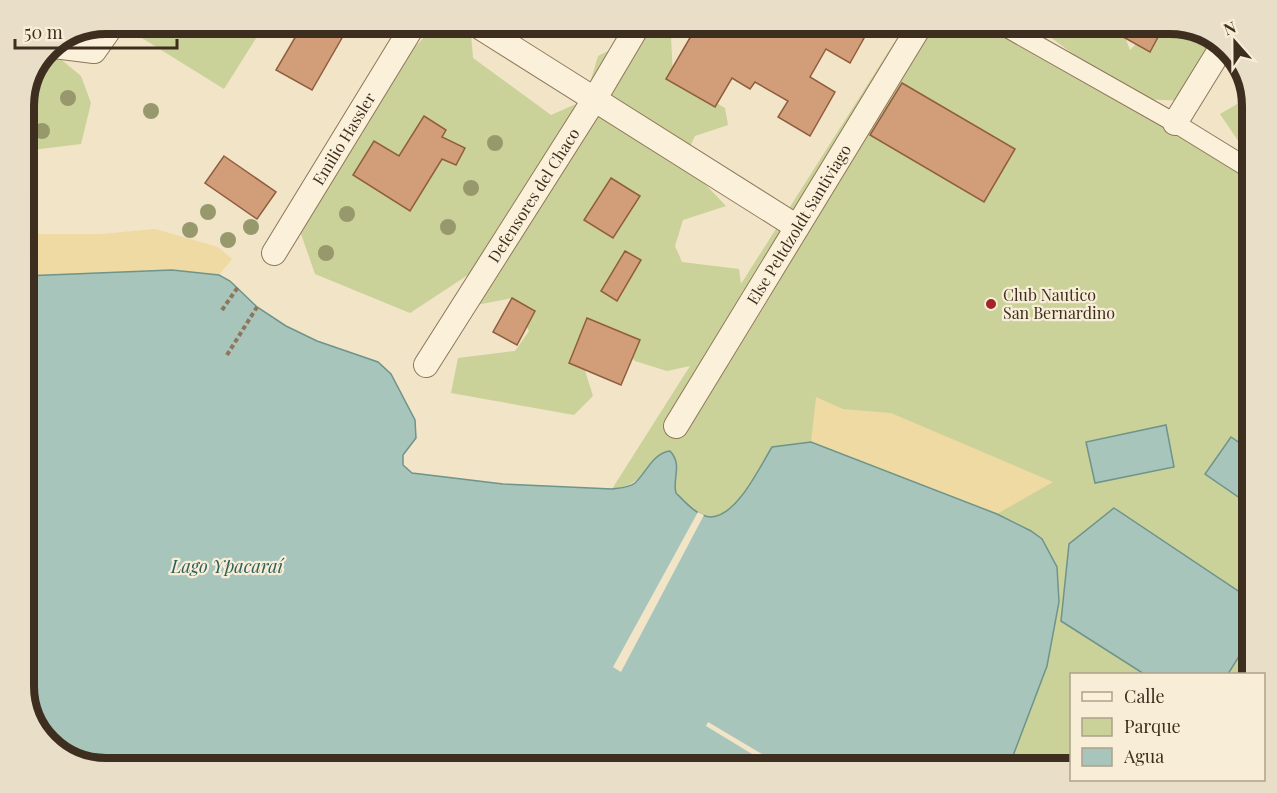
<svg xmlns="http://www.w3.org/2000/svg" width="1277" height="793" viewBox="0 0 1277 793" font-family="'Playfair Display',serif">
<style>
.green{fill:#cad199}
.sand{fill:#eedaa2}
.water{fill:#a8c5bc;stroke:#6e948b;stroke-width:1.5}
.pier{fill:#f1e4c7}
.building{fill:#d29e7a;stroke:#905e3e;stroke-width:1.5}
.lines{fill:none;stroke-linecap:round;stroke-linejoin:round}
.pedestrian-casing{stroke:#8f765a;stroke-width:20}
.minor-casing{stroke:#8f765a;stroke-width:26}
.path{stroke:#8f765a;stroke-width:4;stroke-dasharray:4.5 3;stroke-linecap:butt}
.pedestrian{stroke:#fbf1db;stroke-width:18}
.minor{stroke:#fbf1db;stroke-width:24}
.tree{fill:#97996d}
.poi-dot{fill:#a22627;stroke:#f8eed7;stroke-width:2}
.labels{text-anchor:middle;stroke-width:4.5;stroke-linejoin:round;paint-order:stroke}
.street-label{font-size:16px;fill:#3e2e1f;stroke:#f8eed7}
.poi-label{font-size:16px;fill:#3e2e1f;stroke:#f8eed7;text-anchor:start}
.water-label{font-size:18px;font-style:italic;fill:#2d5f5b;stroke:#f8eed7}
.rim{fill:none;stroke:#3e2e1f;stroke-width:8}
</style>
<rect width="100%" height="100%" fill="#f1e4c7"/>
<g class="green">
<path d="M133 24H265L224 89 129 30Z"/>
<path d="M906 24H1014L1105 78 1033 24H1120L1130 50 1156 24H1170L1216 38 1242 65 1246 80 1225 62 1188 101 1141 99 1253 167V674H1072L1071 769H1008L1047 666 1058 603 1057 567 772 448C759 468 737 516 711 517 698 517 684 501 676 493 672 481 680 469 674 456L658 455C643 473 637 487 612 489L690 366 667 371 635 361 600 323 579 352 593 396 574 415 451 393 458 358 515 351 529 331 512 298 471 306 480 267 410 313 315 274 300 231 340 127 428 33 471 34 473 58 551 115 585 100 598 56 657 27 671 37 673 78 725 108 728 125 695 136 683 161 726 206 683 220 675 246 682 262 739 269 741 284Z"/>
<path d="M47 52 53 53 81 76 91 103 81 144 24 151V102Z"/>
<path d="M1251 96 1253 135 1239 142 1220 114Z"/>
</g>
<g class="sand">
<path d="M155 229 218 247 232 259 219 275 172 270 24 276V234H101Z"/>
<path d="M816 397 843 409 891 413 1053 482 997 514 811 442Z"/>
</g>
<g class="water">
<path d="M172 270 219 275 230 281 257 307 286 326 317 341 378 362 391 374 415 420 416 438 403 455V465L412 473 503 484 612 489C620 488 629 488 635 483 646 473 653 453 670 451 683 465 672 478 676 493 684 501 698 517 711 517 737 516 759 468 772 447L811 442 997 514 1031 531 1042 539 1057 567 1059 602 1047 666 1008 769H107L61 755 35 727 24 691V276Z"/>
<path d="M1166 425 1174 467 1095 483 1086 442Z"/>
<path d="M1231 437 1253 452V507L1205 474Z"/>
<path d="M1114 508 1253 601V634L1228 674H1144L1061 621 1069 544Z"/>
</g>
<g class="pier">
<path d="M698 512 704 515 621 672 613 667Z"/>
<path d="M708 722 787 769H777L706 726Z"/>
</g>
<g class="building">
<path d="M303 24H350L312 90 276 70Z"/>
<path d="M698 24H872L850 63 826 49 810 77 835 92 810 136 778 117 788 101 755 82 750 89 732 78 715 107 666 79Z"/>
<path d="M1100 24H1165L1150 52Z"/>
<path d="M902 83 1015 149 984 202 870 135Z"/>
<path d="M424 116 446 130 442 137 465 148 456 165 442 159 410 211 353 175 374 141 399 156Z"/>
<path d="M224 156 276 192 257 219 205 183Z"/>
<path d="M611 178 640 196 613 238 584 220Z"/>
<path d="M625 251 641 260 617 301 601 291Z"/>
<path d="M512 298 535 311 517 345 493 332Z"/>
<path d="M587 318 640 340 621 385 569 363Z"/>
</g>
<g class="lines">
<g class="pedestrian-casing">
<path id="pedestrian" d="M1000 24 1175 123 1253 171"/>
</g>
<g class="minor-casing">
<g id="minor">
<path d="M475 24 797 227"/>
<path d="M54 46 94 51 113 24"/>
<path d="M1175 123 1223 45"/>
<path id="s1" d="M274 253 414 24"/>
<path id="s2" d="M426 365 594 100 639 24"/>
<path id="s3" d="M676 426 921 24"/>
</g>
</g>
<g class="path">
<path d="M222 310 238 287"/>
<path d="M227 355 257 307"/>
</g>
<use href="#pedestrian" class="pedestrian"/>
<use href="#minor" class="minor"/>
</g>
<g class="tree">
<circle cx="68" cy="98" r="8"/>
<circle cx="151" cy="111" r="8"/>
<circle cx="42" cy="131" r="8"/>
<circle cx="495" cy="143" r="8"/>
<circle cx="471" cy="188" r="8"/>
<circle cx="208" cy="212" r="8"/>
<circle cx="347" cy="214" r="8"/>
<circle cx="251" cy="227" r="8"/>
<circle cx="448" cy="227" r="8"/>
<circle cx="190" cy="230" r="8"/>
<circle cx="228" cy="240" r="8"/>
<circle cx="326" cy="253" r="8"/>
</g>
<circle class="poi-dot" cx="991" cy="304" r="6"/>
<g class="labels">
<g class="street-label">
<text dy="6" stroke="none"><textPath href="#s1" startOffset="134">Emilio Hassler</textPath></text>
<text dy="6" stroke="none"><textPath href="#s2" startOffset="201">Defensores del Chaco</textPath></text>
<text dy="6" stroke="none"><textPath href="#s3" startOffset="236">Else Peltdzoldt Santiviago</textPath></text>
</g>
<g class="poi-label">
<text x="1003" y="301">Club Nautico<tspan x="1003" dy="18">San Bernardino</tspan></text>
</g>
<g class="water-label">
<text x="227" y="573">Lago Ypacaraí</text>
</g>
</g>
<path d="M0 0H1277V793H0ZM106 34H1170A72 72 0 0 1 1242 106V686A72 72 0 0 1 1170 758H106A72 72 0 0 1 34 686V106A72 72 0 0 1 106 34Z" fill="#e9dfc8" fill-rule="evenodd"/>
<path class="rim" d="M106 34H1170A72 72 0 0 1 1242 106V686A72 72 0 0 1 1170 758H106A72 72 0 0 1 34 686V106A72 72 0 0 1 106 34Z"/>
<rect x="1070" y="673" width="195" height="108" fill="#f8eed7" stroke="#aea18d" stroke-width="1.5"/>
<rect x="1082" y="692" width="30" height="9" fill="#fbf1db" stroke="#aea18d" stroke-width="1.5"/>
<text x="1124" y="703" font-size="18" fill="#3e2e1f">Calle</text>
<rect x="1082" y="718" width="30" height="18" fill="#cad199" stroke="#aea18d" stroke-width="1.5"/>
<text x="1124" y="733" font-size="18" fill="#3e2e1f">Parque</text>
<rect x="1082" y="748" width="30" height="18" fill="#a8c5bc" stroke="#aea18d" stroke-width="1.5"/>
<text x="1124" y="763" font-size="18" fill="#3e2e1f">Agua</text>
<g transform="translate(1235 42) rotate(339)" stroke="#f8eed7" stroke-width="4.5" paint-order="stroke">
<path d="M0-4.5L10 22L0 15L-10 22Z" fill="#3e2e1f"/>
<text y="-9" font-size="16" font-weight="bold" text-anchor="middle" fill="#3e2e1f">N</text>
</g>
<path d="M15 39v9h162v-9" fill="none" stroke="#3e2e1f" stroke-width="3"/>
<text x="24" y="39" font-size="18" fill="#3e2e1f" stroke="#f8eed7" stroke-width="4.5" paint-order="stroke">50 m</text>
</svg>
